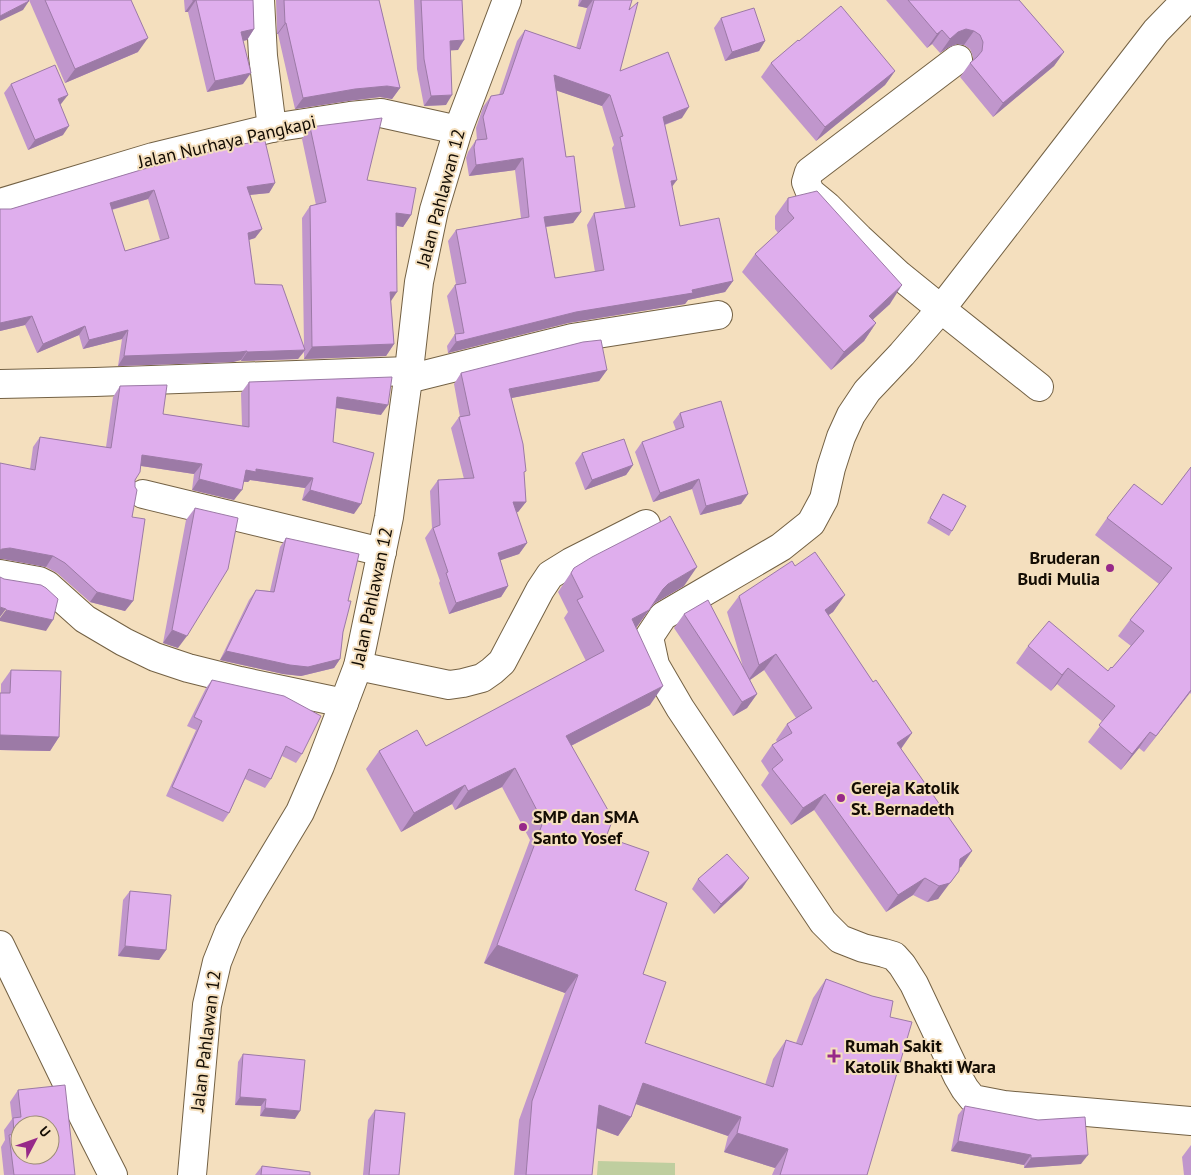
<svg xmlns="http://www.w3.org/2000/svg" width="1191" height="1175" viewBox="0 0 1191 1175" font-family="'PT Sans',sans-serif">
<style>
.green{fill:#bfce9f}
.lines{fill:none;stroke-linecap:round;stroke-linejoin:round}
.minor-casing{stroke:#736144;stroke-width:30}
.secondary-casing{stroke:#736144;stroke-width:30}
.minor{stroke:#fff;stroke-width:28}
.secondary{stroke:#fff;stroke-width:28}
.wall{fill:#c096cc;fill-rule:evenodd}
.shaded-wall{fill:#9c7aa6}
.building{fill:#dfaeed;stroke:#9c7aa6;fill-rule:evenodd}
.poi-dot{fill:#972989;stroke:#f4dfbe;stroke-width:2}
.labels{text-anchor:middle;stroke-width:4;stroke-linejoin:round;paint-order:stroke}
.street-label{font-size:18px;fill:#130c03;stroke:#f4dfbe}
.poi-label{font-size:18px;font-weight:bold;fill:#130c03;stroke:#f4dfbe;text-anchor:start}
</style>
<rect width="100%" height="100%" fill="#f4dfbe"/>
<path class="green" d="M598 1161 675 1163V1175H597Z"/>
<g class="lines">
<g class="minor-casing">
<g id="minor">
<path d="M260 0 263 56 272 128"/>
<path d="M958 59 809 172 806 182 810 192 827 206 859 238 899 275 941 309 1156 31 1186 0"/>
<path d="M0 203 153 157 272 128 350 116 381 113 458 130"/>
<path d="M408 379 572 338 718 315"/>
<path d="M0 384 95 382 409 371"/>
<path d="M1039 387 941 309 902 354 867 391 851 415 841 437 831 468 824 499 811 523 781 547 663 616 649 637 655 665 680 708 823 922 840 939 863 948 884 953 894 956 902 965 914 984 958 1077 965 1089 973 1099 1004 1105 1191 1121"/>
<path d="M143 494 382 552"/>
<path d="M0 574 39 581 47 585 85 619 124 642 155 657 188 668 240 681 344 703"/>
<path d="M358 666 449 685 463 683 482 678 492 671 502 662 540 590 550 575 571 562 646 524"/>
<path d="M0 945 80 1110 113 1175"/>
</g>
</g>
<g class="secondary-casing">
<path id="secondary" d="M192 1175 207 1005 217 962 229 932 250 895 300 812 320 766 358 666 389 517 408 379 419 282 434 210 458 130 507 0"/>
</g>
<use href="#minor" class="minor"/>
<use href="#secondary" class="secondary"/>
</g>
<g class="wall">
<path d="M29 0H131L138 52 65 83Z"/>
<path d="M184 0H253L254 29 247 40 243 41V84L207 92 188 12H185Z"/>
<path d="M276 0H379L400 88 392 99 380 97 348 101 295 109 278 34H277Z"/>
<path d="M414 0H462L458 50H451L446 105 424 106 417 69Z"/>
<path d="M579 0H632L629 10 620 71 682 118 665 125 672 186 680 226 733 281 725 292 688 300 685 304 568 323 448 353 447 346 455 334 447 296 455 285 456 284 448 241 456 230 521 218 515 170 469 176 466 158 468 152 476 140H477L476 128 483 107 491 96 499 95 517 41 525 30 576 48 587 8 578 6ZM556 90 602 106 614 145 612 148 625 208 594 213 587 225 595 272 555 278 546 227 573 223 581 212 566 157Z"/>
<path d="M886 0H1019L1064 52 1054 66 993 117 960 77 970 63 973 61V57L970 49 964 45 957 44 949 47 940 53 932 44 927 48Z"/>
<path d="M721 18 765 41 759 51 725 61 714 28Z"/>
<path d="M799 41 895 71 885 85 816 141 761 77 771 63Z"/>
<path d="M11 84 61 104 60 105 63 135 28 150 4 93Z"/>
<path d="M310 127 367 180 411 215 403 227 397 226 391 301 394 344 386 356 304 359V352L298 359 241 361V360L233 362 118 366 122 339 83 349 79 335 37 353 25 325 0 331V209H11L164 163 275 183 269 193 250 195 262 229 255 238 249 240 255 284 304 346 302 218 310 206 316 205 302 139ZM148 199 160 240 125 251 112 210Z"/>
<path d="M788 198 890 304 873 319 876 323 864 341 831 370 742 272 755 254 778 233 775 229V216Z"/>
<path d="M607 370 599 381 511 398 524 474 526 502 518 512 516 513 527 543 519 554 500 560 508 586 501 597 449 614 439 583 440 581 425 538 432 528 430 491 438 480 464 479 451 428 459 417H460L454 384 461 373Z"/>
<path d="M249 382 381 415 336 408 333 442 354 514 302 500 305 488 250 480 248 482H243L234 500 192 490 194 474 141 466 135 480 132 517 133 601 125 611 90 602 57 573 46 567 3 559 30 469 33 447 40 437 106 447 113 397 120 386 163 414 242 426 241 393Z"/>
<path d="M680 413 748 494 741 504 700 515 692 489 653 502 635 452 642 442 676 430 673 422Z"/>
<path d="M582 453 633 465 626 475 585 490 575 463Z"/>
<path d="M1191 467V694L1190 693 1144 752 1139 748 1121 770 1088 742 1103 722 1057 684 1051 691 1016 663 1028 646 1108 671 1112 668 1131 646 1118 636 1130 620 1159 584 1095 535 1107 518 1162 505Z"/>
<path d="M943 494 952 531 949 536 927 523Z"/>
<path d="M195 508 178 648 163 643 186 520Z"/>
<path d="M286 538 348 601 343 632 340 659 334 668 301 676 283 674 220 660 249 600 256 590 270 591 280 547Z"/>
<path d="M795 566 845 595 833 612 828 615 873 682 912 733 901 749 972 851 961 867 959 868 938 899 927 902 913 895 886 912 814 810 791 825 761 785 769 773 761 761 772 745 777 742 776 740 787 724 796 718 764 670 750 680 757 694 747 708 733 716 674 628 684 614 743 667 727 612 739 596Z"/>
<path d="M574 568 684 586 655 603 652 606 636 628 650 705 571 746 606 837 635 890 643 974 645 1043 765 1085 773 1059 786 1040 796 1043 813 998 826 979 890 1017 867 1175H772L775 1168 724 1152 728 1136 636 1104 631 1117 618 1136 596 1128 592 1175H514L519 1120 565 993 484 963 530 840 502 787 455 810 452 804 401 832 366 769 379 751 426 746 586 661 564 618 568 612 558 592Z"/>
<path d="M11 670 59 737 50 751 0 750 1 684Z"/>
<path d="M212 680 302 754 296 763 282 756 271 779 265 788 245 779 229 813 223 822 166 796 196 730 187 726 206 688Z"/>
<path d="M749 878 742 888 714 914 692 889 698 879Z"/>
<path d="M130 891 166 950 159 960 118 956 123 900Z"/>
<path d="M243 1054 295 1119 260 1116 261 1106 235 1105 238 1062Z"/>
<path d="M18 1090 75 1175H4L1 1147 5 1140 4 1130 12 1119 10 1102Z"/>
<path d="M965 1106 1081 1164 1024 1168V1165L951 1151 958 1115Z"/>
<path d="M375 1110 399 1175H363L368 1120Z"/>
<path d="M1191 1145V1175H1184L1182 1157Z"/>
<path d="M262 1166 310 1175H255Z"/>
</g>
<g class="shaded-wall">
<path d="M196 0 188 12H185L193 1Z"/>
<path d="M582 0H593L587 8 578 6Z"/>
<path d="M29 1 23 10 0 21V16Z"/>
<path d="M285 23H286L278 34H277Z"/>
<path d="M254 29 247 40 233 43 241 32Z"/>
<path d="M966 29 974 31 964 45 957 44 949 47 940 53 950 39 958 32Z"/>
<path d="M942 30 932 44 927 48 937 34Z"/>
<path d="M148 38 138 52 65 83 75 69Z"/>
<path d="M464 40 458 50 443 51 450 41Z"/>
<path d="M765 41 759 51 725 61 732 52Z"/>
<path d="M1064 52 1054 66 993 117 1003 103Z"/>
<path d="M895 71 885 85 816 141 825 127Z"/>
<path d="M251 73 243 84 207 92 215 81Z"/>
<path d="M554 75 610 95 602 106 546 87Z"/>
<path d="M387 86 400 88 392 99 380 97 348 101 295 109 303 98 355 89Z"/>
<path d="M68 95 61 104 51 109 58 99Z"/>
<path d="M452 95 446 105 424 106 431 96Z"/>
<path d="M689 107 682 118 655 128 663 117Z"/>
<path d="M69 126 63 135 28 150 35 140Z"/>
<path d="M523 158 515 170 469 176 476 165Z"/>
<path d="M677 180 669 191 671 181Z"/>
<path d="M275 183 269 193 240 196 247 187Z"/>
<path d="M154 190 148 199 103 212 110 203Z"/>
<path d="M581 212 573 223 536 228 544 217Z"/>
<path d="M396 213 411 215 403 227 388 224Z"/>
<path d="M262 229 255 238 242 242 248 233Z"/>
<path d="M733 281 725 292 688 300 685 304 568 323 448 353 456 342 576 312 692 290Z"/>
<path d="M902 285 890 304 857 334 869 316Z"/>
<path d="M390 292H397L389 304Z"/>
<path d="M32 316 25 325 0 331V323Z"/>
<path d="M876 323 864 341 831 370 844 352Z"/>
<path d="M85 326 79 335 37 353 43 344Z"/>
<path d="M128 330 122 339 83 349 89 340Z"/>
<path d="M394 344 386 356 304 359 312 347Z"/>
<path d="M305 350 298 359 241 361 247 352Z"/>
<path d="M247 351 241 360 233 362 118 366 124 356Z"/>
<path d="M607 370 599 381 501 400 509 389Z"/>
<path d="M337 397 388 405 381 415 330 407Z"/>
<path d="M142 455 202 464 194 474 135 465Z"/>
<path d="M633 465 626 475 585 490 592 480Z"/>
<path d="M256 469 313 478 305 488 250 480 248 482 238 481 246 470Z"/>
<path d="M199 479 242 490 234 500 192 490Z"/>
<path d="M699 479 692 489 653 502 660 493Z"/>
<path d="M310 490 361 504 354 514 302 500Z"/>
<path d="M748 494 741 504 700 515 706 506Z"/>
<path d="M513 502H526L518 512 505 513Z"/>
<path d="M527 543 519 554 490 564 498 553Z"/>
<path d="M10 548 53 556 46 567 3 559H0V550L2 549Z"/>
<path d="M697 567 684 586 655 603 650 607 663 589 668 584Z"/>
<path d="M508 586 501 597 449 614 456 603Z"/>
<path d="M97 592 133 601 125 611 90 602Z"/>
<path d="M845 595 833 612 813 626 825 610Z"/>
<path d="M0 607 6 609 0 617Z"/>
<path d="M6 610 53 620 46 631 0 621V618Z"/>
<path d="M649 610 636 628 632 619Z"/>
<path d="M172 630 187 636 178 648 163 643Z"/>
<path d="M226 651 340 659 334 668 301 676 283 674 220 660Z"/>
<path d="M776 654 764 670 747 682 759 665Z"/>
<path d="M1068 668 1057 684 1051 691 1062 675Z"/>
<path d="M663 686 650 705 553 755 566 736Z"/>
<path d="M1191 690V691L1144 752 1156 736Z"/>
<path d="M757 694 747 708 733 716 742 702Z"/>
<path d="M1150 732 1139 748 1121 770 1132 754Z"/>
<path d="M912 733 900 750 897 743Z"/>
<path d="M0 735 59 737 50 751 0 750Z"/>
<path d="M515 768 502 787 455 810 468 791Z"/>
<path d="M465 785 452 804 401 832 414 813Z"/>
<path d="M825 794 814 810 791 825 803 808Z"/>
<path d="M972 851 961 867 948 875 960 859Z"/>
<path d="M959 871 938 899 927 902 939 886Z"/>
<path d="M749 878 742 888 714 914 721 904Z"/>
<path d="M925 878 913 895 886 912 898 895Z"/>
<path d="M497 945 578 975 565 993 484 963Z"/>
<path d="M125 946 166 950 159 960 118 956Z"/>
<path d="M643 1083 741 1117 728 1136 630 1102Z"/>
<path d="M240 1097 266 1099 261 1106 235 1105Z"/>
<path d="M599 1105 631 1117 618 1136 586 1124Z"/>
<path d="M265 1108 300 1111 295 1119 260 1116Z"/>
<path d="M737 1133 788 1149 775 1168 724 1152Z"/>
<path d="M958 1141 1031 1155 1024 1165 951 1151Z"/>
<path d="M1088 1155 1081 1164 1024 1168 1031 1158Z"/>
</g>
<g class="building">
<path d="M0 0H28L29 1 0 16Z"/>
<path d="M45 0H131L148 38 75 69Z"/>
<path d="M193 0H253L254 29 241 32 251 73 215 81 196 0 193 1Z"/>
<path d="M284 0H379L400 88 387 86 355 89 303 98 286 23H285Z"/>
<path d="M421 0H462L464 40 450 41 452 95 431 96 424 59Z"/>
<path d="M594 0H632L629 10 638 2 620 71 668 52 689 107 663 117 677 180 671 181 680 226 719 218 733 281 692 290 693 293 576 312 456 342 455 334 464 333 455 285 466 283 456 230 529 217 523 158 476 165 474 147 476 140 487 139 483 117 491 96 503 94 525 30 580 49ZM554 75 610 95 623 136 620 137 635 207 594 213 604 270 555 278 544 217 581 212 574 156 566 157Z"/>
<path d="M908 0H1019L1064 52 1003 103 970 63 977 57 982 51 983 42 980 35 974 31 966 29 958 32 950 39 942 30 937 34Z"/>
<path d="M841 6 895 71 825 127 771 63 798 40 799 41Z"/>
<path d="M754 8 765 41 732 52 721 18Z"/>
<path d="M55 65 68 95 58 99 69 126 35 140 11 84Z"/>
<path d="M382 118 367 180 416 188 411 215 396 213 397 292H390L394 344 312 347 310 206 326 202 310 127Z"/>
<path d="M265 141 275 183 247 187 262 229 248 233 255 284 282 285 305 350 247 352V351L240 352 124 356 128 330 89 340 85 326 43 344 32 316 0 323V209H11L164 163 242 144ZM154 190 169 238 125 251 110 203Z"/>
<path d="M817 191 902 285 869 316 876 323 844 352 755 254 794 218 788 211V198Z"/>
<path d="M601 340 607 370 509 389 523 444 526 471 524 472 526 502H513L527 543 498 553 508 586 456 603 446 573 448 572 433 528 440 525 438 480 474 478 459 417 470 415 461 373 583 342Z"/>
<path d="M392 377 388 405 337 397 333 442 374 453 361 504 310 490 313 478 256 469V472L246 470 242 490 199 479 202 464 142 455 140 472 135 480V487L137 490 132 517 145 519 133 601 97 592 65 563 53 556 10 548 2 549 0 550V463L35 470 40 437 111 448 120 386 167 385 163 414 249 427V382Z"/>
<path d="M721 401 748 494 706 506 699 479 660 493 642 442 684 427 680 413Z"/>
<path d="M624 439 633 465 592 480 582 453Z"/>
<path d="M1191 467V690L1156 736 1150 732 1132 754 1099 725 1115 706 1068 668 1062 675 1028 646 1049 621 1108 671 1111 667 1112 668 1144 631 1130 620 1172 568 1107 518 1134 484 1162 505Z"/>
<path d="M943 494 966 506 952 531 930 518Z"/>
<path d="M195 508 238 518 228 569 187 636 172 630Z"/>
<path d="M670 516 697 567 668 584 663 589 649 610 632 619 663 686 566 736 613 819 606 837 649 852 635 890 667 903 643 974 666 982 645 1043 773 1087 786 1040 802 1045 826 979 872 996 893 1001 890 1017 912 1022 867 1175H780L788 1149 737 1133 741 1117 643 1083 631 1117 599 1105 592 1175H526L532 1101 578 975 497 945 543 822 515 768 468 791 465 785 414 813 379 751 417 730 426 746 604 651 577 600 583 597 571 573 574 568 592 557 666 519Z"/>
<path d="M286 538 359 554 348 601H351L343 632 340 659 308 667 290 665 226 651 256 590 274 592Z"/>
<path d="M815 552 845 595 825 610 873 682 876 680 912 733 897 743 972 851 960 859 959 871 950 883 939 886 925 878 898 895 825 794 803 808 772 769 783 760 772 745 792 733 787 724 812 708 776 654 759 665 739 596 792 561 795 566Z"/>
<path d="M0 577 4 579 41 585 46 588 58 599 53 620 6 610V609L0 607Z"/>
<path d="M708 600 757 694 742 702 684 614Z"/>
<path d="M11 670 61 671 59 737 0 735V693H10Z"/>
<path d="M212 680 284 696 321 716 302 754 286 746 271 779 249 769 229 813 172 787 202 721 194 717Z"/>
<path d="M727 854 749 878 721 904 698 879Z"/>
<path d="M130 891 171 895 166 950 125 946Z"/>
<path d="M243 1054 305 1060 300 1111 265 1108 266 1099 240 1097Z"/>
<path d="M65 1085 75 1175H14L9 1135 14 1134 13 1118 21 1117 18 1090ZM20 1125H50V1155H20Z"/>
<path d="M965 1106 1038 1120 1085 1117 1088 1155 1031 1158V1155L958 1141Z"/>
<path d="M375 1110 405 1113 399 1175H369Z"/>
<path d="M262 1166 310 1172V1175H261Z"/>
</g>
<g class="poi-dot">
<circle cx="1110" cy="568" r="5"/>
<circle cx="841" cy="798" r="5"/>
<circle cx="523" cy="827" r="5"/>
<path d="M831.5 1048.5h5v5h5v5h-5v5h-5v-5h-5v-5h5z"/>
</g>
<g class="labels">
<g class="street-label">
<text transform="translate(227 142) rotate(-13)" y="6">Jalan Nurhaya Pangkapi</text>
<text transform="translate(441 198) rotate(-75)" y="6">Jalan Pahlawan 12</text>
<text transform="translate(372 597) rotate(-78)" y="6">Jalan Pahlawan 12</text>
<text transform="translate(206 1041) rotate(-83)" y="6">Jalan Pahlawan 12</text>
</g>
<g class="poi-label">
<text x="1100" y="564" text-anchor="end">Bruderan<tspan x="1100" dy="21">Budi Mulia</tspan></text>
<text x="851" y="794">Gereja Katolik<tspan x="851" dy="21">St. Bernadeth</tspan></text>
<text x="533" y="823">SMP dan SMA<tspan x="533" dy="21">Santo Yosef</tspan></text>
<text x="845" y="1052">Rumah Sakit<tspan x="845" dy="21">Katolik Bhakti Wara</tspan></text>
</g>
</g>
<g transform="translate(35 1140) rotate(49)"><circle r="24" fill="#f4dfbe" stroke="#9a8b73"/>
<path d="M0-4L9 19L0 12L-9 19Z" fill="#972989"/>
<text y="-8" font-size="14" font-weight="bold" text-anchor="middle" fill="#130c03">U</text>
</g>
</svg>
